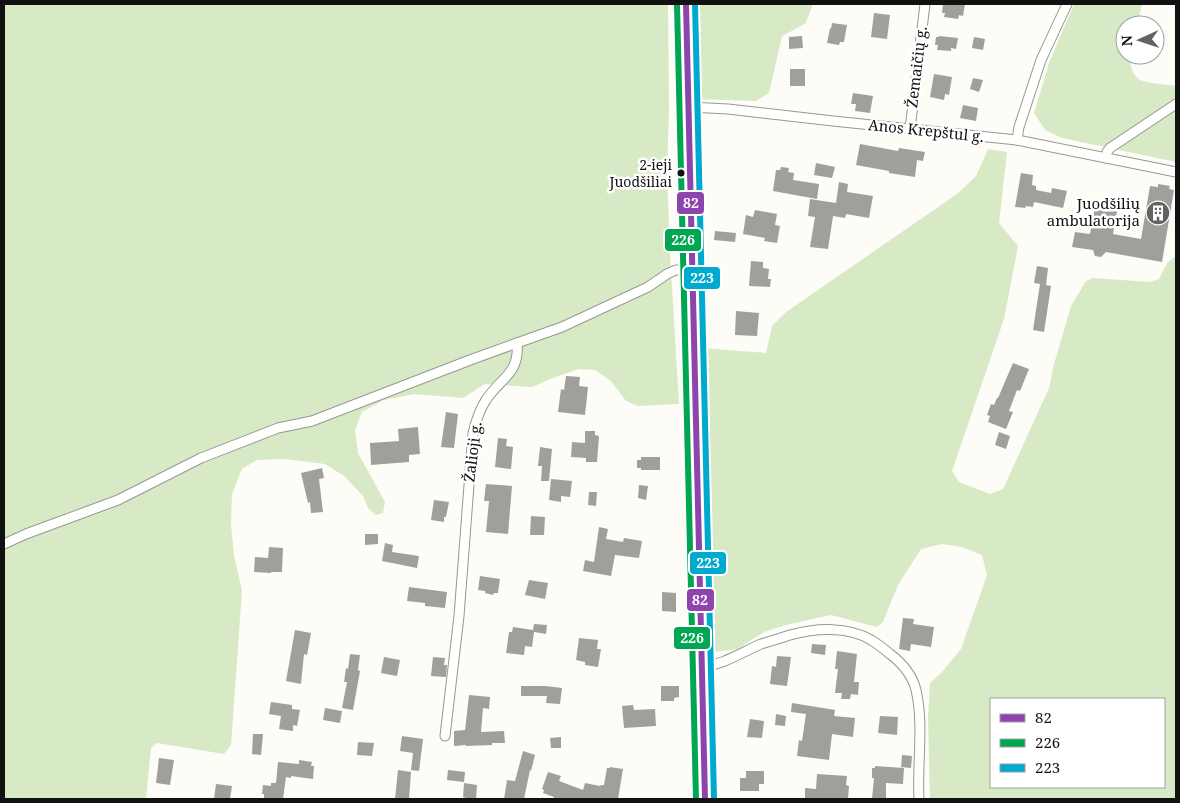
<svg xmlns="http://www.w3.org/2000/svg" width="1180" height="803" viewBox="0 0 1180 803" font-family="'Noto Serif',serif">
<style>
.forest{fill:#d8eac5;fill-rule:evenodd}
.building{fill:#a19f9c}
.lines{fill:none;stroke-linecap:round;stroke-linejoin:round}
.minor-casing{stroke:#979795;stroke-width:11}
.primary-casing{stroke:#858482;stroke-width:18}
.minor{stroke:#fffffe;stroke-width:9}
.primary{stroke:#ede9dc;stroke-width:15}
.bus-1-casing{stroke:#fff;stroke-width:10}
.bus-2-casing{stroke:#fff;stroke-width:10}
.bus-3-casing{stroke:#fff;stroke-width:10}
.bus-1{stroke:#8e44ad;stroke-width:6}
.bus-2{stroke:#00a651;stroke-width:6}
.bus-3{stroke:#00a9ce;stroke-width:6}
.bus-dot{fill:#111;stroke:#fff;stroke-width:2}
.labels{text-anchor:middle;stroke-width:5;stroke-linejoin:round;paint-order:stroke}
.bus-label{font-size:14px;fill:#111;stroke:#fff;text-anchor:end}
.street-label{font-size:15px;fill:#111;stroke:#fff}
.poi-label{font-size:15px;fill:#111;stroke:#fff;text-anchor:end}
.line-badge{stroke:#fff;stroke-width:2}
.badge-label{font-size:14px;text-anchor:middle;font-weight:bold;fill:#fff}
</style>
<rect width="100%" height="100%" fill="#fdfcf7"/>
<g class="forest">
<path d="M4 4H668L669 108 667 173 670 254 679 404 638 406 626 401 611 381 595 370 579 369 553 378 532 387 485 384 463 398 414 394 384 400 362 412 355 430 358 453 385 502 383 513 376 515 368 508 363 496 344 476 325 464 285 459 257 460 242 469 232 494 231 524 234 556 242 590 231 745 224 754 157 743 151 748 146 799H4Z"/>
<path d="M694 4H813L805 24 782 36 769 93 756 101 695 99Z"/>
<path d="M1074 4H1142L1137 25H1125V55H1131C1129 64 1132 75 1140 80 1145 83 1169 85 1176 86V162L1062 138 1045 130 1034 113 1049 63Z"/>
<path d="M988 149 1007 152 999 223 1018 246 1004 319 952 471 959 482 990 494 1003 489 1049 388 1054 364 1071 306 1086 281 1093 278 1150 282 1159 279 1167 263 1176 256V799H930L928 717 930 683 942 672 961 649 987 575 982 555 962 547 942 544 921 549 898 585 883 622 877 627 831 615 786 625 764 632 737 649 715 652 702 348 766 353 772 326 786 312 957 194 976 176ZM991 699H1164V787H991Z"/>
</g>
<g class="building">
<path d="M943 4H965L963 16 959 15 958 19 944 17 945 13H942Z"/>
<path d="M874 13 890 15 887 39 871 37Z"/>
<path d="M832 23 847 25 844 42H840L839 45 827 43 830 28 831 29Z"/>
<path d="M802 36 803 48 789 49V37Z"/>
<path d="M939 36 958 38 956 49 951 48V51L937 50 938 45H935L936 37H939Z"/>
<path d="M974 37 985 39 983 50 972 48Z"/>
<rect x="790" y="69" width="15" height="17"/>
<path d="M934 74 952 77 949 95 945 94 944 100 930 97Z"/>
<path d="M973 78 983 80 979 92 970 89Z"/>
<path d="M853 93 873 96 870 113 855 111 856 104H851Z"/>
<path d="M963 105 978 108 976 121 960 118Z"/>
<path d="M860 144 898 151 899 148 925 152 923 161 917 160 915 177 889 173V171L856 165Z"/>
<path d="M816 163 835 167 832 178 814 175Z"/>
<path d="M781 167 789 168 788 172 794 173 793 180 819 184 817 199 773 191 776 170H780Z"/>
<path d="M1021 173 1033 175 1032 185 1036 186V190L1051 193 1052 188 1067 191 1063 208 1034 202 1033 207 1026 206 1025 208 1015 207Z"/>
<path d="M839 182 848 184 847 192 873 196 869 218 846 214 845 218 833 216 828 249 810 247 815 217 808 216 810 199 836 203Z"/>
<path d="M1158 184 1170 186 1169 189 1174 190 1162 262 1106 252 1101 257 1095 256 1093 250 1072 247 1075 232 1090 234 1096 202 1118 206 1113 234 1141 239 1150 186 1158 187Z"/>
<path d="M755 210 777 214 775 225 780 226 777 243 764 241 765 238 743 234 746 215 753 217Z"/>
<path d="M715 231 736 233 735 242 714 240Z"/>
<path d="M751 261 763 262V268L769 269 768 279H771L770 287 749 286Z"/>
<path d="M1037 266 1048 268 1046 285 1051 286 1044 332 1033 330 1040 284 1034 283Z"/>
<path d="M736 311 759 313 757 336 735 335Z"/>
<path d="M1013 363 1029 369 1020 391 1017 390 1009 411 1013 412 1006 429 988 422 990 416 987 415 991 404 994 405 997 398H998Z"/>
<path d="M566 376 580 377 579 386 588 387 585 415 558 412 561 389 564 390Z"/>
<path d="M446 412 458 414 454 448 441 447Z"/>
<path d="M418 427 420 454 409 455V462L371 465 370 443 399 441 398 429Z"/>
<path d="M585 431H595V435L599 436 597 462H586V458L571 457 572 442 585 443Z"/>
<path d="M999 432 1010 436 1006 449 995 445Z"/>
<path d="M498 438 507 439 506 446 513 447 511 469 495 467Z"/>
<path d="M540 447 552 449 549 481H541L542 466H538Z"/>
<path d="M641 457H660V470H641V468H637V460H641Z"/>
<path d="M322 468 324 478 319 479 323 512 311 513 310 502 308 503 301 473Z"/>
<path d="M551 479 572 481 570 497 561 496V502L549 500Z"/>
<path d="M486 484 512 486 508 534 486 532 489 501H484Z"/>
<path d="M639 485 648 486 646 500 638 498Z"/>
<path d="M589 492H597L596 506 588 505Z"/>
<path d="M434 500 449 502 446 517H444V522L431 520Z"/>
<path d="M531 516 545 517 544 535H530Z"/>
<path d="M599 527 608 529 606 539 623 542 624 538 642 541 639 558 615 555 611 576 583 571 585 560 594 562Z"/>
<path d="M365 534H378V544L365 545Z"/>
<path d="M385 543 393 545 392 552 419 556 417 568 382 561Z"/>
<path d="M269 547 283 548 282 572H271V573L254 572 255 557 268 558Z"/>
<path d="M480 576 500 579 498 593H494L493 595 485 593V591L478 590Z"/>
<path d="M529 580 548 583 545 599 525 595Z"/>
<path d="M409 587 447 592 445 608 425 606V603L407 601Z"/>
<path d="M662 592 676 593V612L662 611Z"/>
<path d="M903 618 914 619 913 624 934 627 931 647 911 644 910 651 899 649Z"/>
<path d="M534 624 547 625 546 634 534 632 532 647 525 646 524 655 506 653 509 632H512L513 627 533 630Z"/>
<path d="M295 630 311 633 307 655 304 654 301 684 286 681Z"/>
<path d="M579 638 598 640 597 649H601L598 667 585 665V662L576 660Z"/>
<path d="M812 644 826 645 825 655 811 653Z"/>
<path d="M837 651 857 654 854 682H859L858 695 851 694 850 699H841L842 693H835L838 669H835Z"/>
<path d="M350 654 360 655 358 670 360 671 353 710 342 708 347 682H344L346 668 348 669Z"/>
<path d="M777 656 791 657 787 686 770 684 772 666 776 667Z"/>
<path d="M384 657 400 660 397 676 381 673Z"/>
<path d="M433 657 445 658 444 665H447L446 677 431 676Z"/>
<path d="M521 686H545L562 688 560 704 546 703 547 696H521Z"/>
<path d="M661 686H679V697L674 698V701H661Z"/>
<path d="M469 695 490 697 489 709 483 708 481 732 504 731 505 743H492V745L466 746V745L454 746V731L465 730Z"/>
<path d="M271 702 292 705V709L300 710 297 726 293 725V731L279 729 281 716 269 714Z"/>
<path d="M792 703 835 710 834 716 855 718 853 737 832 734 829 760 797 756 799 740 802 741 806 714 791 712Z"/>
<path d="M633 705 634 710 655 709 656 726 624 728 622 706Z"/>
<path d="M325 708 342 711 340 723 323 720Z"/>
<path d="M776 714 786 716 785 726 775 725Z"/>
<path d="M880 716 898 717 897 735 878 733Z"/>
<path d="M750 719 764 721 762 738 747 737Z"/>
<path d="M253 734H263L261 755 252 754Z"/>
<path d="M402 736 423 739 419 771 411 770 413 753 400 751Z"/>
<path d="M561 737V748H551L550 738Z"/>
<path d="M358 742 374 743 372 756 357 755Z"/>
<path d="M523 751 535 755 531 771 530 770 524 799H504L507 780 515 781Z"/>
<path d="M902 755 912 756 911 768 901 767Z"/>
<path d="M159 758 174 760 170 785 156 783Z"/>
<path d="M299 760 312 762 311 766H314L313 779 291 776V778L286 777 283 799H264V794H262L263 785 271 786V783H276L278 762 299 764Z"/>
<path d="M875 766 904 768 903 784 886 783V799H872L874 778H872V768H875Z"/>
<path d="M610 767 623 769 618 799H553L554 797 543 793 544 790 542 789 548 772 561 776 559 781 583 790 585 783 600 786 601 785H604L607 768H610Z"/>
<path d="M398 770 411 772 409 799H395Z"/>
<path d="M448 770 465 772 464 782 447 780Z"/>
<path d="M746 771H764V784H759V791H740V778H746Z"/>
<path d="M817 774 847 776 846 785 849 786 848 799H805V788L816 789Z"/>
<path d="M464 783 477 785 476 799H465L466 798 463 797Z"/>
<path d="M216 784 232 786 230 799H214Z"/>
</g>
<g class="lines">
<g class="minor-casing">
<g id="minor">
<path d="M689 107 728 109 833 121 1017 140 1176 172"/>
<path d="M910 129 925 4"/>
<path d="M1017 140 1019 127 1041 60 1067 4"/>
<path d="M1106 158 1107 152 1110 148 1176 104"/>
<path d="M4 544 26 534 118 500 201 458 278 428 312 421 470 360 517 343"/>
<path d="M702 667C725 664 740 653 761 644 771 641 781 638 790 635 816 628 848 626 871 640 878 644 884 649 890 654 902 663 912 674 916 690 924 724 917 764 919 799"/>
<path d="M445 736 459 616 473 433C476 421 479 410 486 400 500 378 520 374 517 343L562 327 648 287 667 274 676 270H693"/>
</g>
</g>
<g class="primary-casing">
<path id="primary" d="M686 4 693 270 705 799"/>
</g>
<use href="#minor" class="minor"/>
<use href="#primary" class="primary"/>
<g class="bus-1-casing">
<path id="bus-1" d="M686 4 705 799"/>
</g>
<g class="bus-2-casing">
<path id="bus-2" d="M677 4 696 799"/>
</g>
<g class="bus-3-casing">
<path id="bus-3" d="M695 4 714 799"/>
</g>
<use href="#bus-1" class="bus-1"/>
<use href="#bus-2" class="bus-2"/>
<use href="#bus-3" class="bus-3"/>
</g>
<defs>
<g id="building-disc" transform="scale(1.25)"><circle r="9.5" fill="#646362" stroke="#fff"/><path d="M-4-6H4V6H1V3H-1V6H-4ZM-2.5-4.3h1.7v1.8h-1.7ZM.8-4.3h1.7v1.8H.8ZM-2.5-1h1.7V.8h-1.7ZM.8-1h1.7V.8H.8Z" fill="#fff"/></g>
</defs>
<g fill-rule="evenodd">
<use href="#building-disc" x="1158" y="213"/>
</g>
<circle class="bus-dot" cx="681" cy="173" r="4.5"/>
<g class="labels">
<g class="bus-label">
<text x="672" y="170">2-ieji<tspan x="672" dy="17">Juodšiliai</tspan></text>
</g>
<g class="street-label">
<text transform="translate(917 67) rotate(-83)" y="5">Žemaičių g.</text>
<text transform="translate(926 131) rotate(6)" y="5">Anos Krepštul g.</text>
<text transform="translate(473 452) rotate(-83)" y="5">Žalioji g.</text>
</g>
<g class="poi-label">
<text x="1140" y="209">Juodšilių<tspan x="1140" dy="17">ambulatorija</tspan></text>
</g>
</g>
<g class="line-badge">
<rect x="676" y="191" width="29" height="24" rx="5" fill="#8e44ad"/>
<rect x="664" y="228" width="38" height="24" rx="5" fill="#00a651"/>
<rect x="683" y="266" width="38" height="24" rx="5" fill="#00a9ce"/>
<rect x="689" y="551" width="38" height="24" rx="5" fill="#00a9ce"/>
<rect x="686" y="588" width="29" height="24" rx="5" fill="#8e44ad"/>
<rect x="673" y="626" width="38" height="24" rx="5" fill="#00a651"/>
</g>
<g class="badge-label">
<text x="691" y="208">82</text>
<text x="683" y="245">226</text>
<text x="702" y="283">223</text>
<text x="708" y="568">223</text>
<text x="700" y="605">82</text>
<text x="692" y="643">226</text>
</g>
<rect width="1180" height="803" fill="none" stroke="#111111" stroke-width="10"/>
<rect x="990" y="698" width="175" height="90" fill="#ffffff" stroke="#a0a0a0"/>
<rect x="1000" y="714" width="25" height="8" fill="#8e44ad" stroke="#a0a0a0"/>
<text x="1035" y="723" font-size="15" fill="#111111">82</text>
<rect x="1000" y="739" width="25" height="8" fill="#00a651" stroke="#a0a0a0"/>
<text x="1035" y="748" font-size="15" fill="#111111">226</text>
<rect x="1000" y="764" width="25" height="8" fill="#00a9ce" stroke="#a0a0a0"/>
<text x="1035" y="773" font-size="15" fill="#111111">223</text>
<g transform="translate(1140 40) rotate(267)"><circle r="24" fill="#ffffff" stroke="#a0a0a0"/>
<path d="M0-4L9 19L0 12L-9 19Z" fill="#646362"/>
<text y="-8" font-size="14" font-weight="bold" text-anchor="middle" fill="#111111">N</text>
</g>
</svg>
